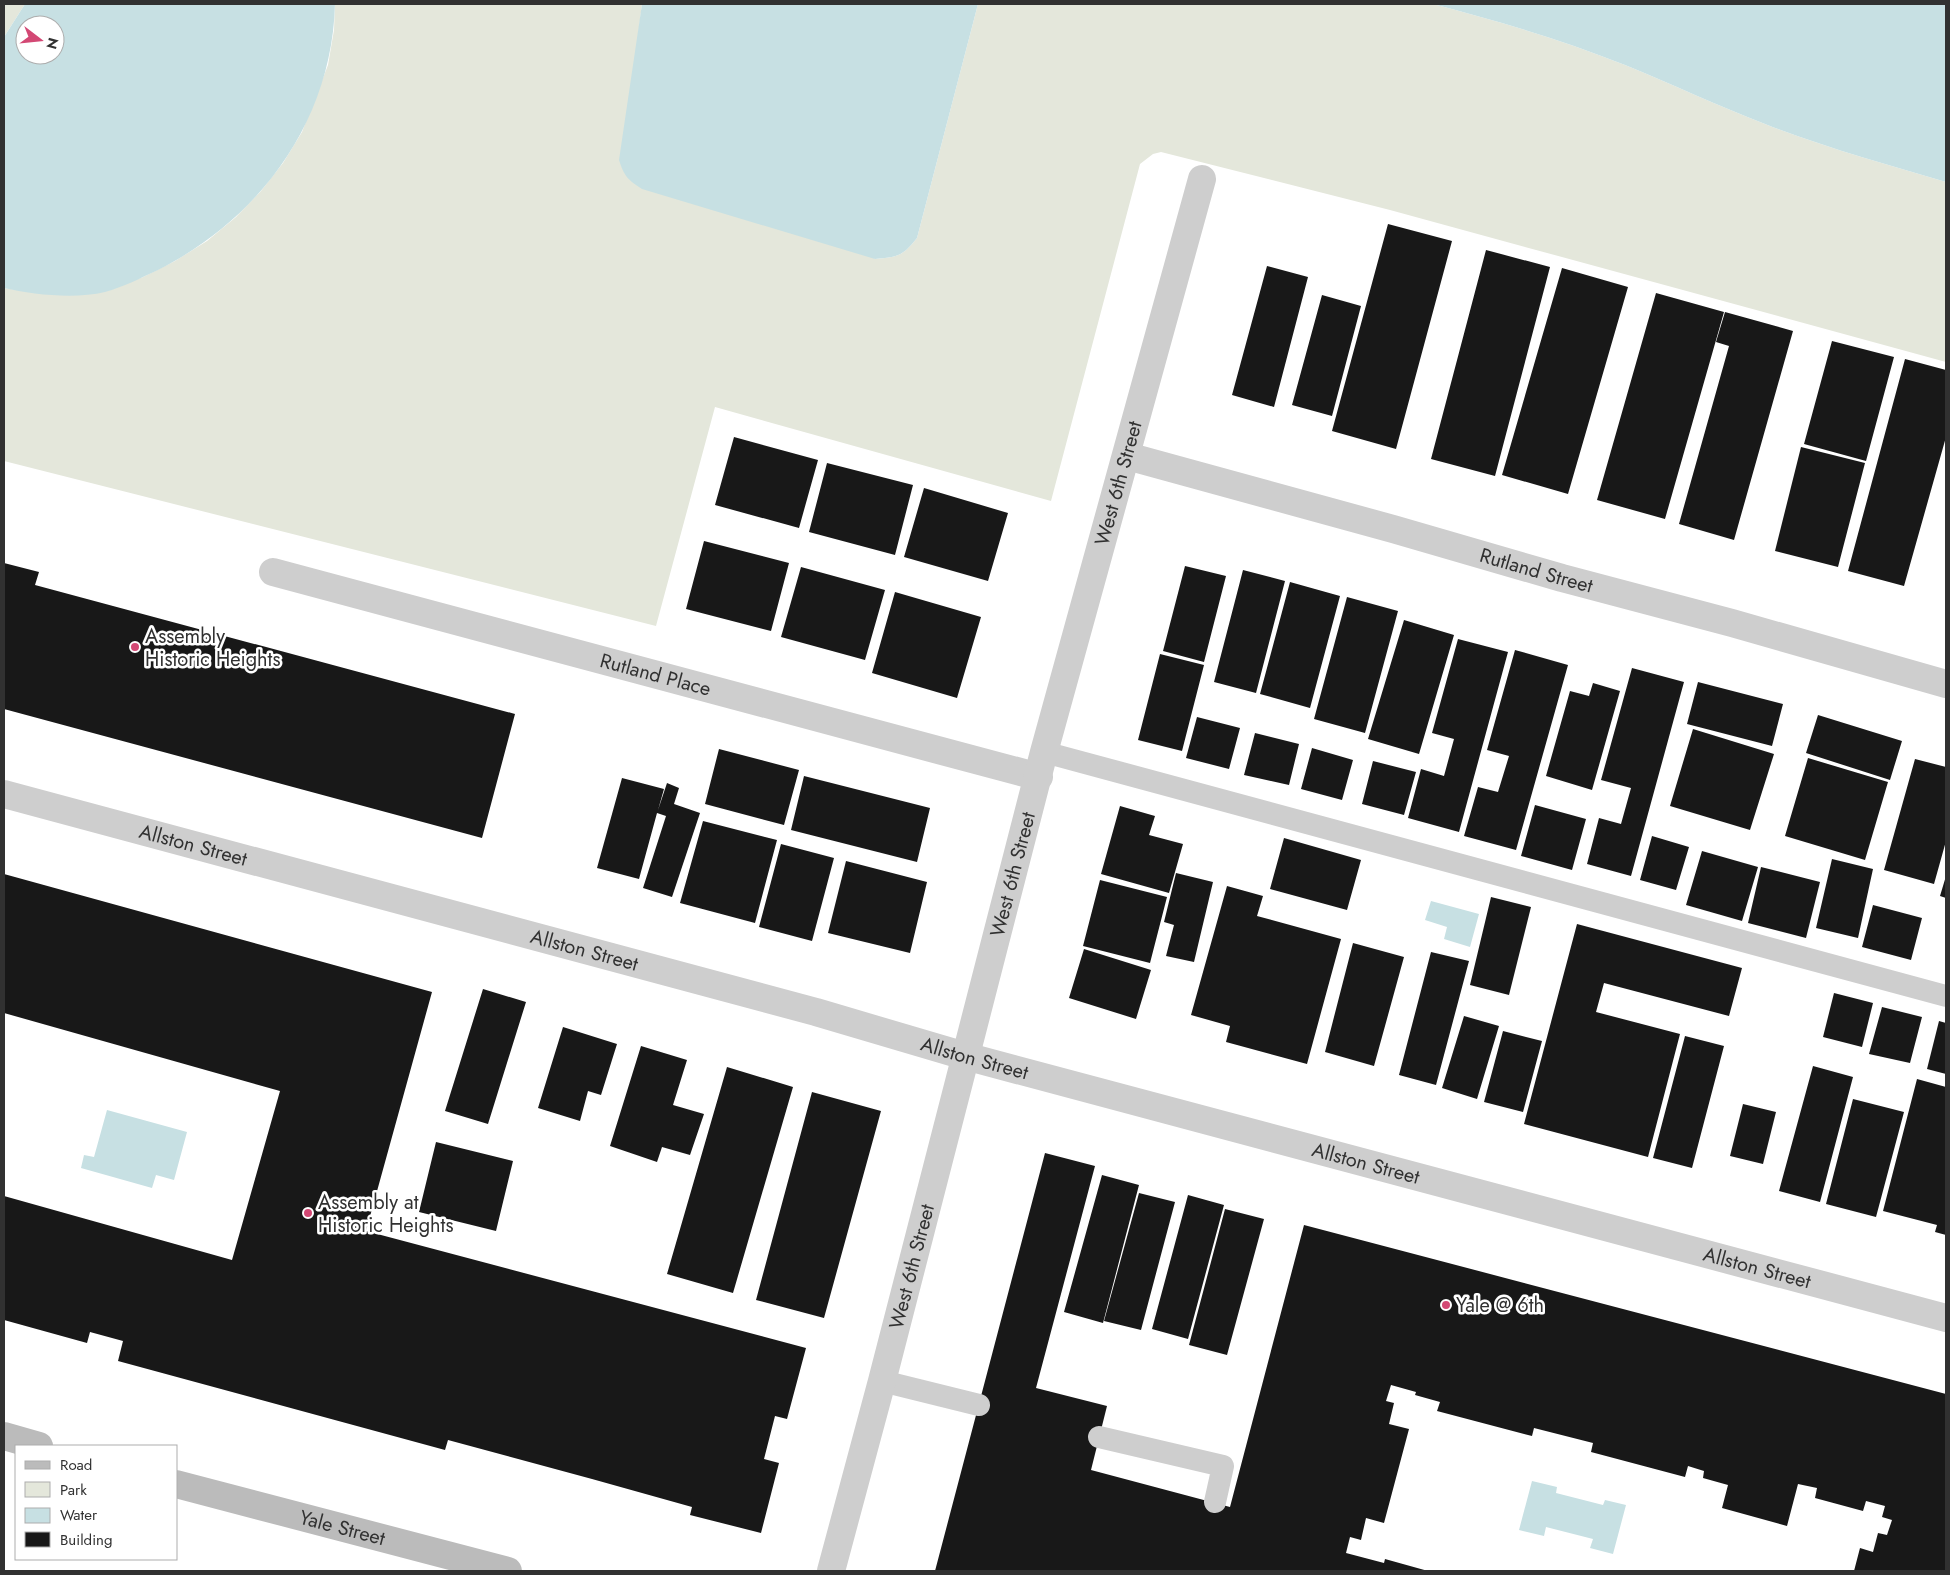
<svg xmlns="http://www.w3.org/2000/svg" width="1950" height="1575" viewBox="0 0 1950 1575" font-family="Jost,sans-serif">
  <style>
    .green { fill: #e4e7db }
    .water { fill: #c7e0e3; fill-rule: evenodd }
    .building { fill: #181818 }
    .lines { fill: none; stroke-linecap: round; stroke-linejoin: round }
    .service { stroke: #cecece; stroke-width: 22 }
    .minor { stroke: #cecece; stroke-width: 28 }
    .secondary { stroke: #bbb; stroke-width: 28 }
    .poi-dot { fill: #d34874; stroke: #fff; stroke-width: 2 }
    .labels { text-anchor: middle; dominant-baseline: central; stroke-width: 5; stroke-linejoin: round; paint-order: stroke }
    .street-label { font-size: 20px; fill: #313131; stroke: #fff }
    .poi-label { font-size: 20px; fill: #313131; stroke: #fff; text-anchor: start }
  </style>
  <rect width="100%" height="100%" fill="#fff"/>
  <path class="green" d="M 4,4 L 25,4 L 4,37 Z
    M 335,4 L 642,4 L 635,61 L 875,259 C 898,257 903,256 917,238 L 978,4 L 1433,4 C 1498,21 1562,40 1625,65 C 1672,84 1718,106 1765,124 C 1824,147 1885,164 1946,182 L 1946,362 L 1390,210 L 1161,152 L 1153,154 L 1140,164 L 1051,501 L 715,407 L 656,626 L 4,461 L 4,288 L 43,294 L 141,278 L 175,261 L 207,241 L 236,217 L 261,191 L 283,163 L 302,132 L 328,65 L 334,30 Z"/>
  <path class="water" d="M 25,4 L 335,4 C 332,120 261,218 158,270 C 141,278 123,287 105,292 C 76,299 33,295 4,288 L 4,37 ZM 25,25 L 55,25 L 55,55 L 25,55 Z
    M 642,4 L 978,4 L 917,238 C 903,256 898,257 875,259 L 642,189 C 628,180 624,176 619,160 Z
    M 1433,4 L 1946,4 L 1946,182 C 1885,164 1824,147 1765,124 C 1718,106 1672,84 1625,65 C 1562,40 1498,21 1433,4 Z
    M 1431,901 L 1479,914 L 1470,947 L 1444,939 L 1447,927 L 1425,920 Z
    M 107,1110 L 187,1132 L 174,1180 L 156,1175 L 152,1188 L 81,1168 L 84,1155 L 94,1157 Z
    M 1532,1481 L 1557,1487 L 1556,1493 L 1603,1505 L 1605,1500 L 1626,1505 L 1613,1554 L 1590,1548 L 1593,1539 L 1546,1527 L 1544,1536 L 1519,1530 Z"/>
  <path class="building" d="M 1388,224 L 1452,241 L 1396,449 L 1332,431 Z
    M 1486,250 L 1550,267 L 1495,476 L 1431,459 Z
    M 1267,266 L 1308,277 L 1274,407 L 1232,395 Z
    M 1562,268 L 1628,287 L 1568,494 L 1502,475 Z
    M 1656,293 L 1724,312 L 1665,519 L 1597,500 Z
    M 1322,295 L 1361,306 L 1332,416 L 1292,405 Z
    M 1725,312 L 1793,331 L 1734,540 L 1679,524 L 1729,346 L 1716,342 Z
    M 1832,341 L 1894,357 L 1866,461 L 1804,444 Z
    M 1905,359 L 1946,370 L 1946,437 L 1904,586 L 1848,571 Z
    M 734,437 L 818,460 L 799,528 L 715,505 Z
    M 1801,447 L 1865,463 L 1838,567 L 1775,551 Z
    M 827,463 L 913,485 L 895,555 L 809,532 Z
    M 924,488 L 1008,513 L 988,581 L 904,557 Z
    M 704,541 L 789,563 L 771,631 L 686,609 Z
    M 4,563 L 39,572 L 35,585 L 515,714 L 482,838 L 4,709 Z
    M 1185,566 L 1226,576 L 1204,662 L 1163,651 Z
    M 801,567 L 885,590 L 865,660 L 781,637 Z
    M 1243,570 L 1285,581 L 1256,693 L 1214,682 Z
    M 1290,582 L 1340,596 L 1310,708 L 1260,694 Z
    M 895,592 L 981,617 L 957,698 L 872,673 Z
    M 1347,597 L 1398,611 L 1365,733 L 1314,719 Z
    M 1404,620 L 1454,635 L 1419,754 L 1368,739 Z
    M 1458,639 L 1508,652 L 1459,832 L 1408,818 L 1421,769 L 1444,776 L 1454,739 L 1432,733 Z
    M 1515,650 L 1568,665 L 1516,850 L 1464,836 L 1478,787 L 1498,792 L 1509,756 L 1487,750 Z
    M 1160,654 L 1204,665 L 1182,751 L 1138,740 Z
    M 1632,668 L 1684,682 L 1631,876 L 1587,864 L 1599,818 L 1621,824 L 1631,788 L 1601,780 Z
    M 1698,682 L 1783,704 L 1772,746 L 1687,724 Z
    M 1593,683 L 1620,691 L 1592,790 L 1546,776 L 1570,691 L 1589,696 Z
    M 1818,715 L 1902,741 L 1890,780 L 1806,753 Z
    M 1197,717 L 1240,728 L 1229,769 L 1186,758 Z
    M 1693,729 L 1774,754 L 1750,830 L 1670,806 Z
    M 1255,733 L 1299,744 L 1289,785 L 1244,775 Z
    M 1312,748 L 1353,760 L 1342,800 L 1301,789 Z
    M 719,749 L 799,770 L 784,825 L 705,804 Z
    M 1808,758 L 1888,782 L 1865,860 L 1785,836 Z
    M 1915,759 L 1946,767 L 1946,841 L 1934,884 L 1884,870 Z
    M 1373,761 L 1416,772 L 1404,815 L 1362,804 Z
    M 804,776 L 930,808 L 917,862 L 791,830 Z
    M 622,778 L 664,789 L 658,810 L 667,783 L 679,788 L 674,804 L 700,813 L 672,897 L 643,888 L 666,816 L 657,813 L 639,879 L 597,868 Z
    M 1535,805 L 1586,819 L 1572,870 L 1521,856 Z
    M 1120,806 L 1155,816 L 1149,835 L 1183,844 L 1169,893 L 1101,874 Z
    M 703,821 L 777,840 L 755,923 L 680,903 Z
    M 1652,836 L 1689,847 L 1676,890 L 1640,880 Z
    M 1284,838 L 1361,860 L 1347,910 L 1270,889 Z
    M 781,844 L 834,858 L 812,941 L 759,927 Z
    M 1702,851 L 1758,867 L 1742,921 L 1686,905 Z
    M 1832,859 L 1873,869 L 1858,938 L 1816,928 Z
    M 846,861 L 927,882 L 910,953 L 828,933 Z
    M 1761,867 L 1820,882 L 1806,938 L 1748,923 Z
    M 1176,873 L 1213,882 L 1194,962 L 1166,956 L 1174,925 L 1164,922 Z
    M 4,874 L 432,992 L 366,1231 L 806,1348 L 787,1419 L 775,1416 L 764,1459 L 779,1463 L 761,1533 L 690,1515 L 692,1507 L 592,1479 L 448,1440 L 445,1450 L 118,1361 L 123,1341 L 90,1332 L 87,1343 L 4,1320 L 4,1196 L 232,1260 L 280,1091 L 4,1013 Z
    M 1946,876 L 1946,898 L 1940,896 Z
    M 1100,880 L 1167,897 L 1150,963 L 1083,946 Z
    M 1227,886 L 1263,896 L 1257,916 L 1341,939 L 1307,1064 L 1226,1042 L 1230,1026 L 1191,1015 Z
    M 1491,897 L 1531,907 L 1509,995 L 1470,985 Z
    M 1873,905 L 1922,918 L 1911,960 L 1862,947 Z
    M 1577,924 L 1742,968 L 1729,1016 L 1604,983 L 1596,1012 L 1680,1034 L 1648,1157 L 1524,1124 Z
    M 1353,943 L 1404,957 L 1374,1066 L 1325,1052 Z
    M 1084,949 L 1151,970 L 1136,1019 L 1069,998 Z
    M 1431,952 L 1469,961 L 1436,1085 L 1399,1075 Z
    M 483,989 L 526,1002 L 488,1124 L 445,1111 Z
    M 1834,993 L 1873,1003 L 1862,1047 L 1823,1037 Z
    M 1882,1007 L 1922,1017 L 1910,1063 L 1869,1054 Z
    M 1464,1016 L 1499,1026 L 1477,1099 L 1442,1088 Z
    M 1939,1021 L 1946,1023 L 1946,1074 L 1927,1069 Z
    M 563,1027 L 617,1044 L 601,1095 L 588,1091 L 580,1121 L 538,1108 Z
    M 1503,1031 L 1542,1041 L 1523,1112 L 1484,1102 Z
    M 1685,1036 L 1724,1046 L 1692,1168 L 1653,1158 Z
    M 641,1046 L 687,1060 L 673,1105 L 704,1114 L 690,1155 L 662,1147 L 657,1162 L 610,1146 Z
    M 1813,1066 L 1853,1077 L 1820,1202 L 1779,1191 Z
    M 727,1067 L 793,1087 L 733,1293 L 667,1274 Z
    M 1917,1079 L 1946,1087 L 1946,1235 L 1935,1232 L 1937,1225 L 1883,1211 Z
    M 812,1092 L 881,1111 L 824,1318 L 756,1300 Z
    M 1853,1099 L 1904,1112 L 1876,1217 L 1826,1204 Z
    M 1743,1104 L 1776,1112 L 1763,1164 L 1730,1156 Z
    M 436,1142 L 513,1161 L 496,1231 L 419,1212 Z
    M 1045,1153 L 1095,1166 L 1036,1388 L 1107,1406 L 1091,1470 L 1230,1507 L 1304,1225 L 1946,1394 L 1946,1571 L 1854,1571 L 1860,1548 L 1873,1552 L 1878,1533 L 1887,1535 L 1892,1520 L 1882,1517 L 1885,1506 L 1866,1501 L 1863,1511 L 1815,1498 L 1817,1488 L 1798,1484 L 1787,1526 L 1722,1508 L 1728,1485 L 1703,1478 L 1704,1471 L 1688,1466 L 1685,1477 L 1591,1452 L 1593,1443 L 1534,1428 L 1532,1436 L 1437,1411 L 1440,1402 L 1415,1395 L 1416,1392 L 1391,1385 L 1386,1401 L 1394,1403 L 1389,1424 L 1409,1429 L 1384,1523 L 1366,1518 L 1361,1540 L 1350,1537 L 1346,1553 L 1384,1563 L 1385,1559 L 1428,1571 L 935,1571 Z
    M 1102,1175 L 1139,1185 L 1103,1323 L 1064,1312 Z
    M 1139,1193 L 1175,1202 L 1141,1330 L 1104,1321 Z
    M 1188,1195 L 1224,1205 L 1188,1339 L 1152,1329 Z
    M 1225,1209 L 1264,1219 L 1227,1355 L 1189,1345 Z"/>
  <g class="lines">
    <path class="service" d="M 1044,752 L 1946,996
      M 882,1381 L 979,1405
      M 1099,1437 L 1223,1466 L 1215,1502"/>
    <g class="minor">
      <path id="s1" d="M 1127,456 L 1393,529 L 1562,578 L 1732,623 L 1946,684"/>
      <path id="s2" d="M 273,572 L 1039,777"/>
      <path id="s3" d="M 4,794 L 816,1012 L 965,1056 L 1946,1318"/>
      <path id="s4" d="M 831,1571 L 882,1381 L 1044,752 L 1202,179"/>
    </g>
    <g class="secondary">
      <path d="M 4,1436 L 39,1446"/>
      <path id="s5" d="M 176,1484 L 508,1571"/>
    </g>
  </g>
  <g class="poi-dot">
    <circle cx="135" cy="647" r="5"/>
    <circle cx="308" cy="1213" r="5"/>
    <circle cx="1446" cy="1305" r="5"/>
  </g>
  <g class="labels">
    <g class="street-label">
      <text stroke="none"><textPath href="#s4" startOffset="1125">West 6th Street</textPath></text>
      <text stroke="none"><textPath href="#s1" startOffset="425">Rutland Street</textPath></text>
      <text stroke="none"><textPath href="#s2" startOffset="396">Rutland Place</textPath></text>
      <text stroke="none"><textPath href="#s3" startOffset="196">Allston Street</textPath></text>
      <text stroke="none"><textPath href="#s4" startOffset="720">West 6th Street</textPath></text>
      <text stroke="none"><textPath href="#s3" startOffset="601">Allston Street</textPath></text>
      <text stroke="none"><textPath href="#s3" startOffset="1006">Allston Street</textPath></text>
      <text stroke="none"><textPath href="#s3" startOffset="1411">Allston Street</textPath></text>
      <text stroke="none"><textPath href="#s4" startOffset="315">West 6th Street</textPath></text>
      <text stroke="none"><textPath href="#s3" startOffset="1816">Allston Street</textPath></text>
      <text stroke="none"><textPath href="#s5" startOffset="172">Yale Street</textPath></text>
    </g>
    <g class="poi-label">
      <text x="145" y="636">Assembly<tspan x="145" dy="23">Historic Heights</tspan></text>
      <text x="318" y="1202">Assembly at<tspan x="318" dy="23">Historic Heights</tspan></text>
      <text x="1456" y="1305">Yale @ 6th</text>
    </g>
  </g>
  <rect width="1950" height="1575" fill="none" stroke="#313131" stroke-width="10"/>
  <rect x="15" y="1445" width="162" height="115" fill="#ffffff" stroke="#adadad"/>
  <rect x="25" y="1461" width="25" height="8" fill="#bbbbbb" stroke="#adadad"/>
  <text x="60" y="1470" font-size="15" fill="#313131">Road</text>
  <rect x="25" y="1482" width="25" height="15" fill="#e4e7db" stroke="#adadad"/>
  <text x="60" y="1495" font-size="15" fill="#313131">Park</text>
  <rect x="25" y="1508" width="25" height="15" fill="#c7e0e3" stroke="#adadad"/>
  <text x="60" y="1520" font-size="15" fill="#313131">Water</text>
  <rect x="25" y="1532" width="25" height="15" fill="#181818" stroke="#adadad"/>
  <text x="60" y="1545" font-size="15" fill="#313131">Building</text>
  <g transform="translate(40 40) rotate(106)"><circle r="24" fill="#ffffff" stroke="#adadad"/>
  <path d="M0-4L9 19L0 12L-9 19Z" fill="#d34874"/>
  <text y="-8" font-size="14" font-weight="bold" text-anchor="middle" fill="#313131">N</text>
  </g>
</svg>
